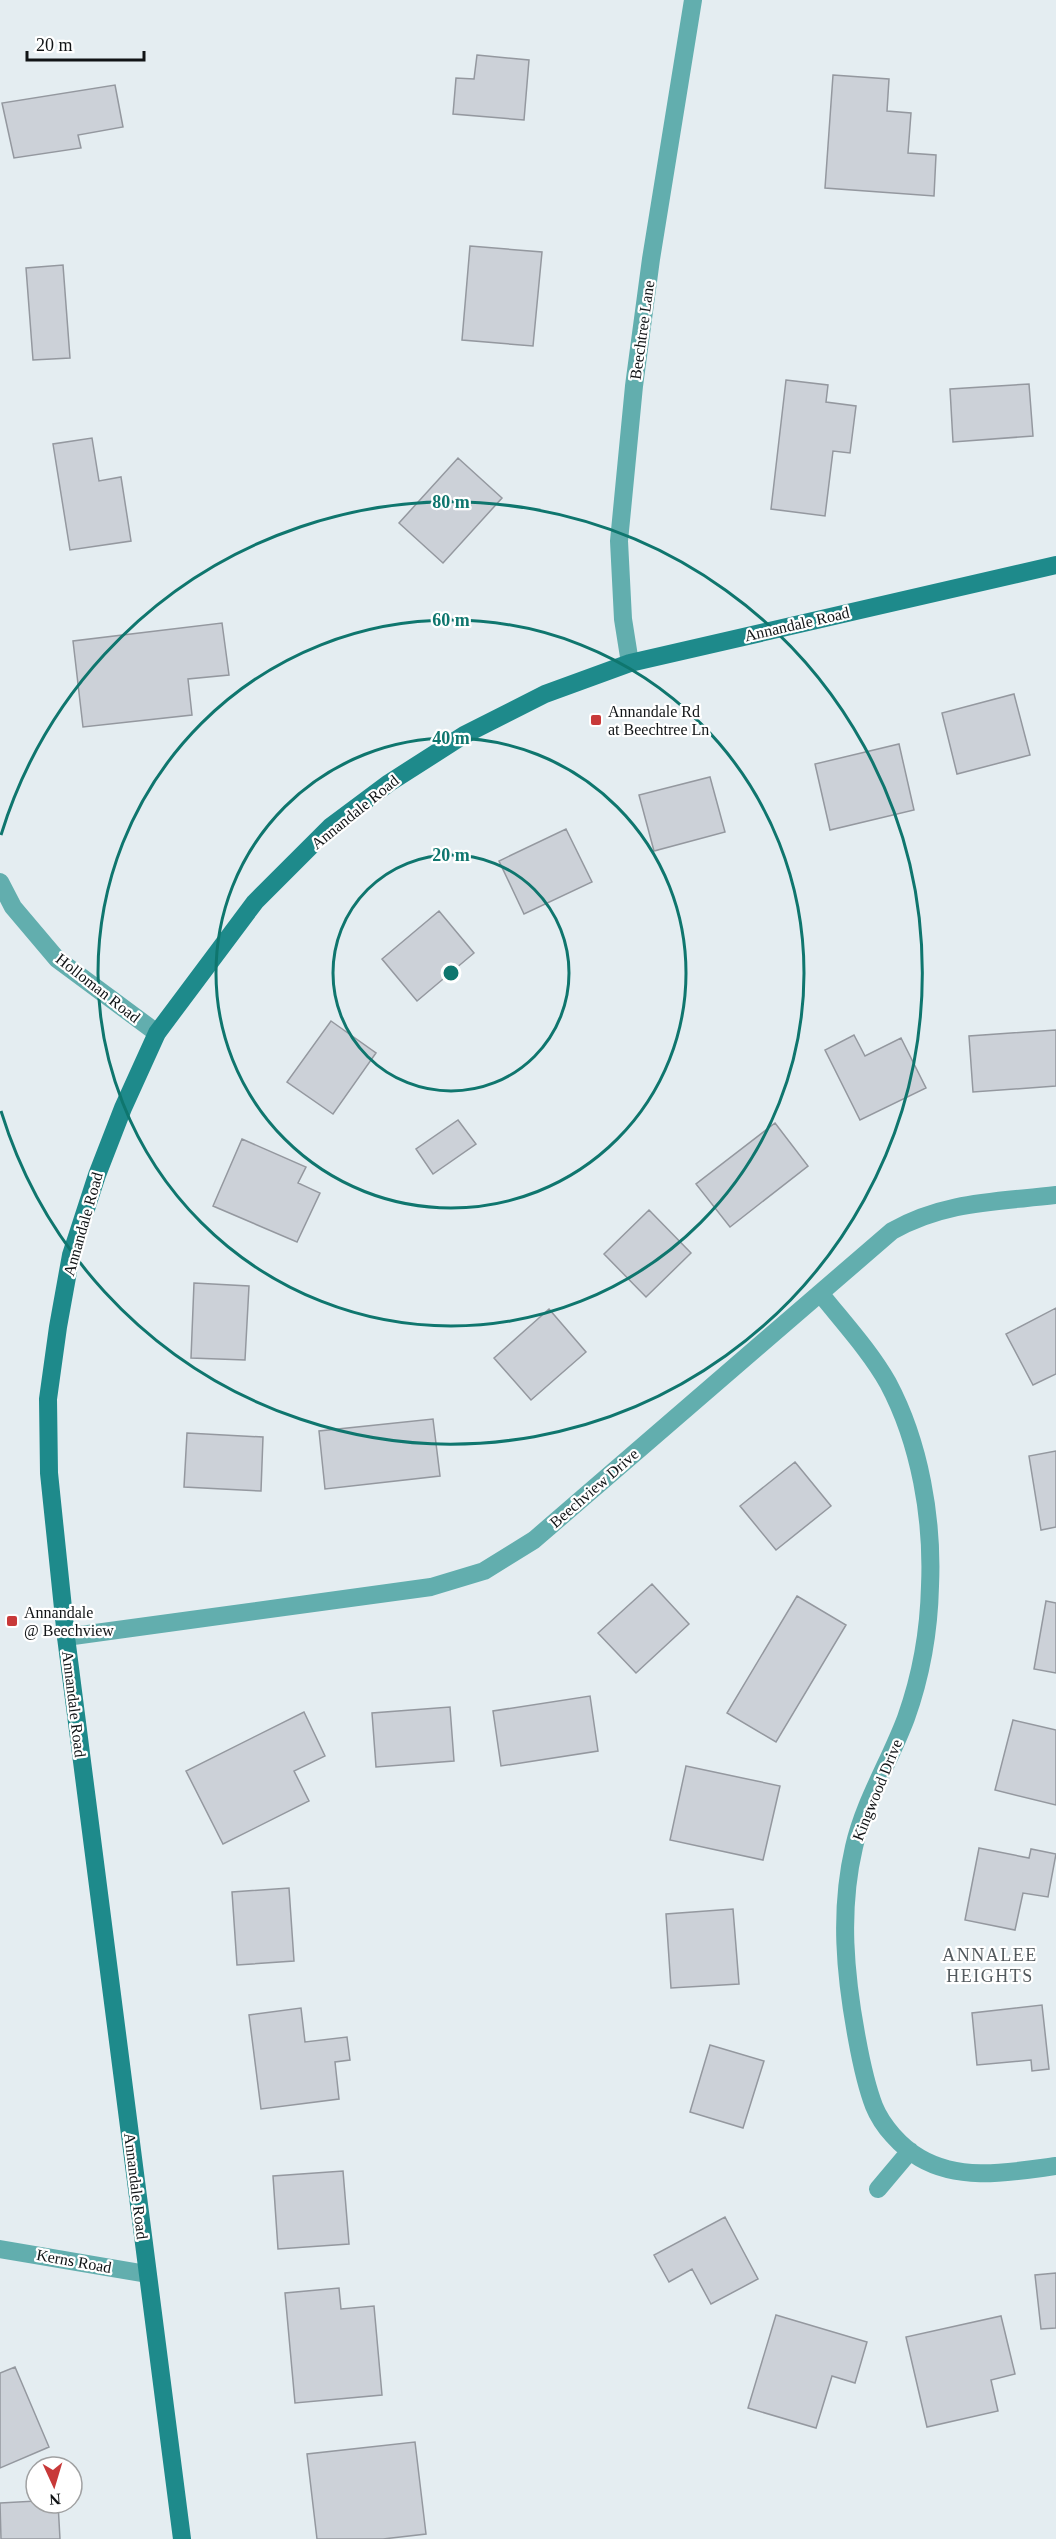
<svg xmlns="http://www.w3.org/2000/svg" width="1056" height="2539" viewBox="0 0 1056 2539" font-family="Georgia,serif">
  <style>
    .building { fill: #ccd1d8; stroke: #94989f; stroke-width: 1.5 }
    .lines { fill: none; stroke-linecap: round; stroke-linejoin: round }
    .minor { stroke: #62aeae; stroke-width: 18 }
    .tertiary { stroke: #62aeae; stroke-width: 18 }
    .secondary { stroke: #1e8a8b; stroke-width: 18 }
    .ring { fill: none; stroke: #0f766e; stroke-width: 3 }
    .poi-dot { fill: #c83939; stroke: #fff; stroke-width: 2 }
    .labels { text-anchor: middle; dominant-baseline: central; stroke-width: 4.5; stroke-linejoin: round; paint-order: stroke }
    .street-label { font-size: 16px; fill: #111416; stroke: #fff }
    .poi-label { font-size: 16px; fill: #111416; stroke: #fff; text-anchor: start }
    .neighbourhood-label { font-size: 18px; letter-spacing: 1.5px; fill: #52595d; stroke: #fff }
    .centre { fill: #0f766e; stroke: #fff; stroke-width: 3 }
    .ring-label { font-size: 18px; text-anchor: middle; font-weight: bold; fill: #0f766e; stroke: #fff; stroke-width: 4.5; stroke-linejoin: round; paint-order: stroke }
  </style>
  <rect width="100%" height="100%" fill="#e4edf1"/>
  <path class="building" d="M 477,55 L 529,60 L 524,120 L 453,114 L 456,78 L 474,79 Z
    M 833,75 L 889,79 L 887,111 L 911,113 L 908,153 L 936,155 L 934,196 L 825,188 Z
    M 115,85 L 123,127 L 78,135 L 81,148 L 14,158 L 2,103 Z
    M 470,246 L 542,252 L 533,346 L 462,340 Z
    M 63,265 L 70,358 L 33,360 L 26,268 Z
    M 786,380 L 828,385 L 826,402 L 856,406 L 850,453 L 833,451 L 825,516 L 771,509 Z
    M 1029,384 L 1033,436 L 953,442 L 950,389 Z
    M 92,438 L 99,481 L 121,477 L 131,541 L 70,550 L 53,444 Z
    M 458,458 L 502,498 L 443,563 L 399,523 Z
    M 222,623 L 229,675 L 188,679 L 192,715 L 83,727 L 73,641 Z
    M 1014,694 L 1030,755 L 957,774 L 942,713 Z
    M 899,744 L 914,810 L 830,830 L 815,764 Z
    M 710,777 L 725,832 L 654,851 L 639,795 Z
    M 566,829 L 592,882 L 524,914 L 499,861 Z
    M 439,911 L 474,953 L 417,1001 L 382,959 Z
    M 331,1021 L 376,1053 L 333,1114 L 287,1082 Z
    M 1056,1030 L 1056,1086 L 973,1092 L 969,1036 Z
    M 854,1035 L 865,1056 L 901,1038 L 926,1088 L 860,1120 L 825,1050 Z
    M 458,1120 L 476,1144 L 433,1174 L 416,1149 Z
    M 775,1123 L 808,1166 L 730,1227 L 696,1184 Z
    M 242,1139 L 306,1167 L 298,1183 L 320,1193 L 297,1242 L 213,1206 Z
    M 649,1210 L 691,1253 L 646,1297 L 604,1254 Z
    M 194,1283 L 249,1286 L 245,1360 L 191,1358 Z
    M 1056,1308 L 1056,1374 L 1033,1385 L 1006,1334 Z
    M 549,1309 L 586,1352 L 531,1400 L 494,1358 Z
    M 433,1419 L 440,1476 L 325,1489 L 319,1431 Z
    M 187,1433 L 263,1437 L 261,1491 L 184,1487 Z
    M 1056,1451 L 1056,1527 L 1041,1530 L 1029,1456 Z
    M 795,1462 L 831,1506 L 776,1550 L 740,1506 Z
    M 652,1584 L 689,1624 L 636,1673 L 598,1633 Z
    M 797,1596 L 846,1625 L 776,1742 L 727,1713 Z
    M 1046,1601 L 1056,1603 L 1056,1673 L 1034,1669 Z
    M 590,1696 L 598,1751 L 501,1766 L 493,1711 Z
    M 450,1707 L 454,1761 L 376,1767 L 372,1713 Z
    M 304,1712 L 325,1756 L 294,1771 L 309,1801 L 223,1844 L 186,1771 Z
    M 1013,1720 L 1056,1730 L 1056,1805 L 995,1790 Z
    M 686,1766 L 780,1786 L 763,1860 L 670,1840 Z
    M 979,1848 L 1029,1858 L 1031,1849 L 1056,1854 L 1048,1897 L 1023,1893 L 1015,1930 L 965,1920 Z
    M 289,1888 L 294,1961 L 237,1965 L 232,1892 Z
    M 733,1909 L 739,1984 L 671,1988 L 666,1914 Z
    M 1042,2005 L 1049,2069 L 1032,2071 L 1031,2060 L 977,2065 L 972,2013 Z
    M 301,2008 L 305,2042 L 347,2037 L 350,2060 L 335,2062 L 339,2099 L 261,2109 L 249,2015 Z
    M 710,2045 L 764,2061 L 743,2128 L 690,2112 Z
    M 343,2171 L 349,2244 L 278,2249 L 273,2176 Z
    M 725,2217 L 758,2279 L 711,2304 L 692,2269 L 669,2282 L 654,2255 Z
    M 1056,2273 L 1056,2328 L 1041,2329 L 1035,2275 Z
    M 339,2288 L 341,2309 L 374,2306 L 382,2395 L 295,2403 L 285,2293 Z
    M 776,2315 L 867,2342 L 855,2383 L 832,2376 L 816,2428 L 748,2408 Z
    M 1001,2316 L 1015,2374 L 991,2380 L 998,2411 L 927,2427 L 906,2337 Z
    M 15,2367 L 49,2447 L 0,2468 L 0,2373 Z
    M 415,2442 L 426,2534 L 383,2539 L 317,2539 L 307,2454 Z
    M 36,2501 L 36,2503 L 58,2503 L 60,2539 L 1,2539 L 0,2503 Z"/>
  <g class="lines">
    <path class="minor" d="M 630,663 L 623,619 L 619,541 L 634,386 L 651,259 L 693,0
      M 0,882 L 13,907 L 57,959 L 157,1033
      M 820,1293 C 843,1322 870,1351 888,1383 C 920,1443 933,1519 930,1586 C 929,1630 921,1676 906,1718 C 890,1761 864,1802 854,1847 C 839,1911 845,1975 857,2039 C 861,2061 866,2085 874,2106 C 882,2126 901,2147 920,2158 C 961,2182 1011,2172 1056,2166
      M 66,1637 L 431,1587 L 484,1571 L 534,1540 L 892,1231 C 945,1201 997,1202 1056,1195
      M 878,2189 L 910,2151"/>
    <path class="tertiary" d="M 0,2249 L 147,2274"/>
    <path class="secondary" d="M 182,2539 L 66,1637 L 49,1473 L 48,1399 L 58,1327 L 71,1255 L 97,1175 L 123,1108 L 157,1033 L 255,902 L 330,827 L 389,783 L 464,735 L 545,694 L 630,663 L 1056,565"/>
  </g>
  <g class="ring">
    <circle cx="451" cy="973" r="118"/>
    <circle cx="451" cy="973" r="235"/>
    <circle cx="451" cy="973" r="353"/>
    <path d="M1 835A471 471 0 1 1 1 1111"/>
  </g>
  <g class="poi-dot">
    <rect x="590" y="714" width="12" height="12" rx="3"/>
    <rect x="6" y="1615" width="12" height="12" rx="3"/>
  </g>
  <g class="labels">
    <g class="street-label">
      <text transform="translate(642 330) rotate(-82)">Beechtree Lane</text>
      <text transform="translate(797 624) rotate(-13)">Annandale Road</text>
      <text transform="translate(355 812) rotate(-39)">Annandale Road</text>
      <text transform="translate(98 988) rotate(38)">Holloman Road</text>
      <text transform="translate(83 1224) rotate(-74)">Annandale Road</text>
      <text transform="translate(594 1488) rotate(-41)">Beechview Drive</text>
      <text transform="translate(74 1704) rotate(83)">Annandale Road</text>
      <text transform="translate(877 1790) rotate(-68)">Kingwood Drive</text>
      <text transform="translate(136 2186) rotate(83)">Annandale Road</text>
      <text transform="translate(74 2261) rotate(10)">Kerns Road</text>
    </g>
    <g class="poi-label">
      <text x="608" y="711">Annandale Rd<tspan x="608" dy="18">at Beechtree Ln</tspan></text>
      <text x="24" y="1612">Annandale<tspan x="24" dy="18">@ Beechview</tspan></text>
    </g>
    <g class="neighbourhood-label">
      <text x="990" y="1955">ANNALEE<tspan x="990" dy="21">HEIGHTS</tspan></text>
    </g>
  </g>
  <circle cx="451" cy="973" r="9" class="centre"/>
  <g class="ring-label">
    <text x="451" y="508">80 m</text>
    <text x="451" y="626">60 m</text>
    <text x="451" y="744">40 m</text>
    <text x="451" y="861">20 m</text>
  </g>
  <g transform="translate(54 2485) rotate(176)"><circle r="28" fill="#ffffff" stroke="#a0a1a2" stroke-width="1.5"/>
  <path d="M0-4.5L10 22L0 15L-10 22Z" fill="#c83939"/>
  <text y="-9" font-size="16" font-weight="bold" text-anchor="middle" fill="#111416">N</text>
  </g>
  <path d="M27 51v9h117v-9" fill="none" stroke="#111416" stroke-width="3"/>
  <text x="36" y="51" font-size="18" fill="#111416" stroke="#ffffff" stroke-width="4.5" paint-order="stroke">20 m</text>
</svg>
